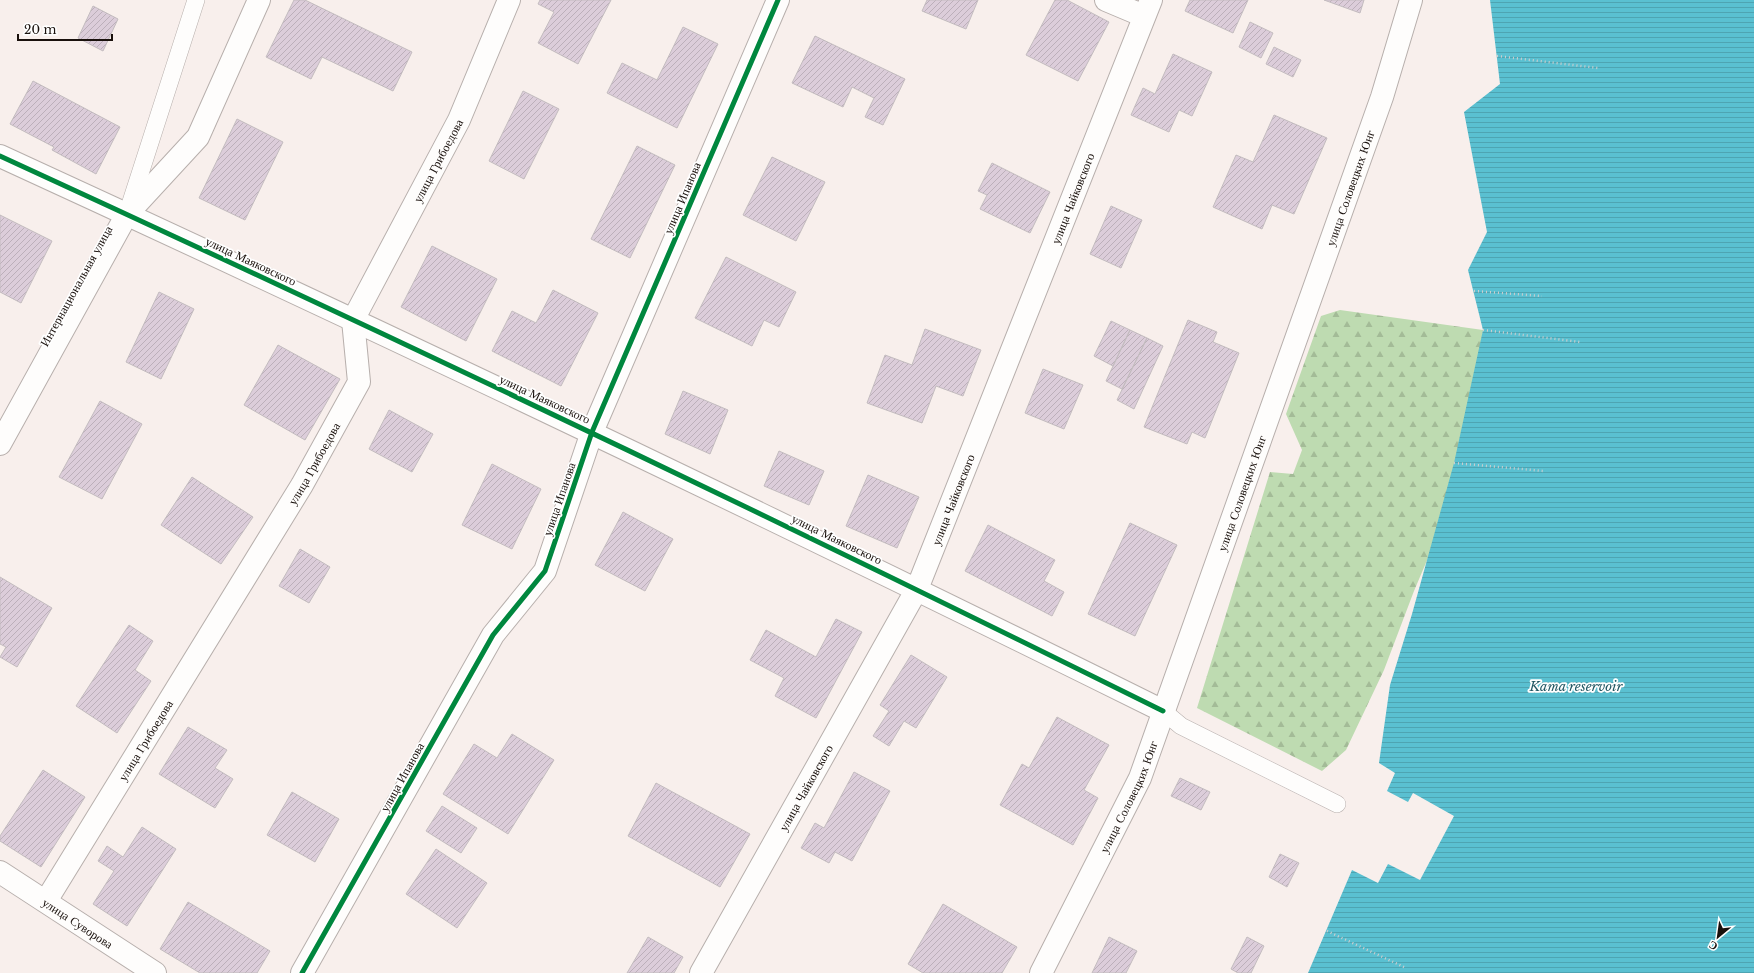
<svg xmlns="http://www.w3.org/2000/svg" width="1754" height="973" viewBox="0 0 1754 973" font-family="'Libre Baskerville',serif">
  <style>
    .forest { fill: url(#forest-firs) }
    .water { fill: url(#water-rules) }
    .building { fill: url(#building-hatch); stroke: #c3bcbf }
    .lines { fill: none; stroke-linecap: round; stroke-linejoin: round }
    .lane-casing { stroke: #b7afac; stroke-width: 18 }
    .street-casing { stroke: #b7afac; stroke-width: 24 }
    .path { stroke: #d1cece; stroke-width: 2.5; stroke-dasharray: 1 3; stroke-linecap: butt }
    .lane { stroke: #fefdfc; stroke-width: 17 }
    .street { stroke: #fefdfc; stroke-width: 22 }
    .cycleway-casing { stroke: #fff; stroke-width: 8 }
    .cycleway { stroke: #00873e; stroke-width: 5 }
    .labels { text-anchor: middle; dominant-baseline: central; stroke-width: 3.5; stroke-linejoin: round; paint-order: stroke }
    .street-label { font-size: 12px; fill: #19100c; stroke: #fff }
    .water-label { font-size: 13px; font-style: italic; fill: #225763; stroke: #fff }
  </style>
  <defs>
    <pattern id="forest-firs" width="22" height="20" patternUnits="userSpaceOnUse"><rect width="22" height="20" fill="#bedbb1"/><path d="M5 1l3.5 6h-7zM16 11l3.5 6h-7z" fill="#a3bb97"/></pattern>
    <pattern id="water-rules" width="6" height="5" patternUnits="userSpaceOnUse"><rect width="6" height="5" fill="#5ac0d1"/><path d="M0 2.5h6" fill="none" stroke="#4ea4b2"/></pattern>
    <pattern id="building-hatch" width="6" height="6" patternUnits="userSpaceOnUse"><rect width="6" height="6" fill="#dccdda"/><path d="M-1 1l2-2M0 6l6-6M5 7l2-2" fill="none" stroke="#bcafba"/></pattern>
  </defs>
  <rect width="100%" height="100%" fill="#f8efec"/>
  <path class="forest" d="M 1340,310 L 1483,330 L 1470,459 L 1414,591 L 1384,670 L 1346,750 L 1322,771 L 1197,708 L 1270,472 L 1293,474 L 1302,450 L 1286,414 L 1321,316 Z"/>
  <path class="water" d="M 1490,0 L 1754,0 L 1754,973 L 1308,973 L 1352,870 L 1378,883 L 1388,864 L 1420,880 L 1454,816 L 1413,793 L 1408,802 L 1387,791 L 1395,773 L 1379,763 L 1390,685 L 1412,614 L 1454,463 L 1483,330 L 1468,270 L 1487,232 L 1464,112 L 1500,84 Z"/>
  <path class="building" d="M 294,0 L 305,0 L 412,52 L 393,91 L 322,57 L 311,79 L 266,57 Z
    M 540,0 L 611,0 L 578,64 L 538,43 L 554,12 L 538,4 Z
    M 927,0 L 978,0 L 966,29 L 922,11 Z
    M 1055,0 L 1067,0 L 1109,22 L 1078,81 L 1026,55 Z
    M 1190,0 L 1248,0 L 1233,33 L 1185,11 Z
    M 1324,0 L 1364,0 L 1360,13 Z
    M 93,6 L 118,19 L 103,51 L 78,38 Z
    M 1250,22 L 1273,33 L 1261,58 L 1239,47 Z
    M 683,27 L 718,44 L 677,128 L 607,93 L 622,63 L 657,80 Z
    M 815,36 L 905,79 L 883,125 L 865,117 L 874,98 L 852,87 L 843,107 L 792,83 Z
    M 1274,47 L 1301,60 L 1293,77 L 1266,64 Z
    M 1173,54 L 1212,72 L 1192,116 L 1179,110 L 1169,132 L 1131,115 L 1143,88 L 1155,94 Z
    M 33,81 L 120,127 L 96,174 L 52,150 L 54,147 L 10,124 Z
    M 523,91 L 559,109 L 524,179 L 489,161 Z
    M 1274,115 L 1327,138 L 1294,214 L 1272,205 L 1262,229 L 1213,207 L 1236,155 L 1253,162 Z
    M 237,119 L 283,142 L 245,220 L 199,198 Z
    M 637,146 L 675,165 L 630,258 L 591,239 Z
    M 772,157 L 825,182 L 796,241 L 743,215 Z
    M 992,163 L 1050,192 L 1030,233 L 980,209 L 987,195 L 978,191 Z
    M 1111,206 L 1142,220 L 1121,268 L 1090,254 Z
    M 0,215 L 52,241 L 21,303 L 0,292 Z
    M 432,246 L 497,279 L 466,341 L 401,307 Z
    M 726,257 L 796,292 L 779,327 L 764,320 L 752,346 L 695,318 Z
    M 553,290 L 598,313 L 561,386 L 492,351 L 512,311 L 536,323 Z
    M 159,292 L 194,309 L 161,379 L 126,362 Z
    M 1188,320 L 1217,332 L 1213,342 L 1239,353 L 1205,438 L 1192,432 L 1187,444 L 1144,427 Z
    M 1111,321 L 1130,330 L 1113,366 L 1094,356 Z
    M 925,329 L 981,350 L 963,396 L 936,386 L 922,423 L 867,403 L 885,355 L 912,365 Z
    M 1130,330 L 1147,338 L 1122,389 L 1106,381 Z
    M 1147,338 L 1163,346 L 1134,409 L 1117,400 Z
    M 278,345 L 340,379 L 305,440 L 244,405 Z
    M 1043,369 L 1083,385 L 1064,429 L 1025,413 Z
    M 683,391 L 728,410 L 710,454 L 665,434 Z
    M 100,401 L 142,424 L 102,499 L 59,477 Z
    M 389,410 L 433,434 L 412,472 L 369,449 Z
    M 779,451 L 824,471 L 809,505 L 764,486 Z
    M 492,464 L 541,489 L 512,549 L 462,525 Z
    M 868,475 L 919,497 L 897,548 L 846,526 Z
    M 192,477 L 253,517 L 221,564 L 161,525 Z
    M 623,512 L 673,539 L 645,591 L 595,565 Z
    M 1130,523 L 1177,545 L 1135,636 L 1088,614 Z
    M 988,525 L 1055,560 L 1044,581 L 1064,592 L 1052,616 L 965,571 Z
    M 300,549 L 330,567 L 309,603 L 279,586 Z
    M 0,577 L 52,608 L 17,667 L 0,657 L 6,647 L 0,644 Z
    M 836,619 L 862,632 L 816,718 L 775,696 L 784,678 L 750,660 L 766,630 L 816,657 Z
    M 129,625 L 153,641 L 135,670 L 151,681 L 117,733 L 76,706 Z
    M 911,655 L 947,677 L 916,728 L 904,721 L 889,746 L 873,736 L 889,711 L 880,705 Z
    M 1057,717 L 1109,745 L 1084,790 L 1098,798 L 1073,845 L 1000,805 L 1022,764 L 1029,768 Z
    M 188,727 L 227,750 L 215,768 L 233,779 L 215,808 L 159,774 Z
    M 512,734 L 554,760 L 508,834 L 443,794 L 474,744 L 497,758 Z
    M 43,770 L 85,797 L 41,867 L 0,841 L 0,836 Z
    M 854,772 L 890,791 L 852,861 L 835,852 L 829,863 L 801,848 L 815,823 L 824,828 Z
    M 1180,778 L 1210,792 L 1201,810 L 1171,796 Z
    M 656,783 L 750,834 L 720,887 L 628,836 Z
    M 292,792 L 339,819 L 315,862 L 267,835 Z
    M 442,806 L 477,828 L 461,853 L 426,831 Z
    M 142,827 L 176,849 L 127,926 L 93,904 L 114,871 L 98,861 L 107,846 L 123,857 Z
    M 436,849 L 487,883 L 457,928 L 406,894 Z
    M 1280,854 L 1299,863 L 1287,887 L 1269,877 Z
    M 188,902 L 270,951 L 257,973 L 200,973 L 160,949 Z
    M 943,904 L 1017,947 L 1002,973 L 923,973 L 908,964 Z
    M 648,937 L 683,957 L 674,973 L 627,973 Z
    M 1109,937 L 1137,951 L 1126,973 L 1092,973 Z
    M 1247,937 L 1264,946 L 1251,973 L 1238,973 L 1231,969 Z"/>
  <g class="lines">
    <g class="lane-casing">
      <path id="lane" d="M 128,211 L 196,0
        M 1163,711 L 1181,726 L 1337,804"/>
    </g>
    <g class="street-casing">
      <g id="street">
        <path d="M 1106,0 L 1144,16"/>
        <path d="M 0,156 C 390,335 778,520 1163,711"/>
        <path d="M 0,444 L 127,214 L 198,137 L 259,0"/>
        <path id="s1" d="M 0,872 L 155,973"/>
        <path id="s2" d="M 46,901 L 302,485 L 359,382 L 353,320 L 459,120 L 509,0"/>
        <path d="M 302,973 L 493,635 L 545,571 L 592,432 L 778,0"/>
        <path id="s3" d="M 701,973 L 917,589 L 1151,0"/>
        <path id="s4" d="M 1041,973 L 1140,778 L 1382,97 L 1411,0"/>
      </g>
    </g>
    <path class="path" d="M 1497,56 L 1598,68
      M 1474,291 L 1542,296
      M 1483,330 L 1580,342
      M 1454,463 L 1544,471
      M 1327,931 L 1406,968"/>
    <use href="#lane" class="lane"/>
    <use href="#street" class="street"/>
    <g class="cycleway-casing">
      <path id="cycleway" d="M 0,156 C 390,335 778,520 1163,711
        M 302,973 L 493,635 L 545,571 L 592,432 L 778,0"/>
    </g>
    <use href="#cycleway" class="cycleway"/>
  </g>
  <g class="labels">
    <g class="street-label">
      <text stroke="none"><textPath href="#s2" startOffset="849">улица Грибоедова</textPath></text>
      <text stroke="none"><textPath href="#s4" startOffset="845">улица Соловецких Юнг</textPath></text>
      <text transform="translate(682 198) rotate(-67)">улица Ипанова</text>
      <text stroke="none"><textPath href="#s3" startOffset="861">улица Чайковского</textPath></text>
      <text transform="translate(251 261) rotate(25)">улица Маяковского</text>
      <text transform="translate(76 286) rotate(-61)">Интернациональная улица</text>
      <text transform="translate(545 399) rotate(25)">улица Маяковского</text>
      <text stroke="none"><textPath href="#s2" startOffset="513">улица Грибоедова</textPath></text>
      <text stroke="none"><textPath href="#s4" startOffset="521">улица Соловецких Юнг</textPath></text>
      <text transform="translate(559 499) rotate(-71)">улица Ипанова</text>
      <text stroke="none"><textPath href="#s3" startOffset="537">улица Чайковского</textPath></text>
      <text transform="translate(837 539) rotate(26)">улица Маяковского</text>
      <text stroke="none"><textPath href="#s2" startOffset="189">улица Грибоедова</textPath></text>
      <text transform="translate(402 777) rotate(-61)">улица Ипанова</text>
      <text stroke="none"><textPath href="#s3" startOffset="213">улица Чайковского</textPath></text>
      <text stroke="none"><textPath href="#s4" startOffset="197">улица Соловецких Юнг</textPath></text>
      <text stroke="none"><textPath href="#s1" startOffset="93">улица Суворова</textPath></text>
    </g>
    <g class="water-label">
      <text x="1576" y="686">Kama reservoir</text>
    </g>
  </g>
  <g transform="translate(1718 937) rotate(209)" stroke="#ffffff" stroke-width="3" paint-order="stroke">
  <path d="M0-3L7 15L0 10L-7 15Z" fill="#19100c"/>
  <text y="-6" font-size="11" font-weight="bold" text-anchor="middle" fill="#19100c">С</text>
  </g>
  <path d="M18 34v6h94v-6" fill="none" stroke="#19100c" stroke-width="2"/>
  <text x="24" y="34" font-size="12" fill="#19100c" stroke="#ffffff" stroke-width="3" paint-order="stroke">20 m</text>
</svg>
